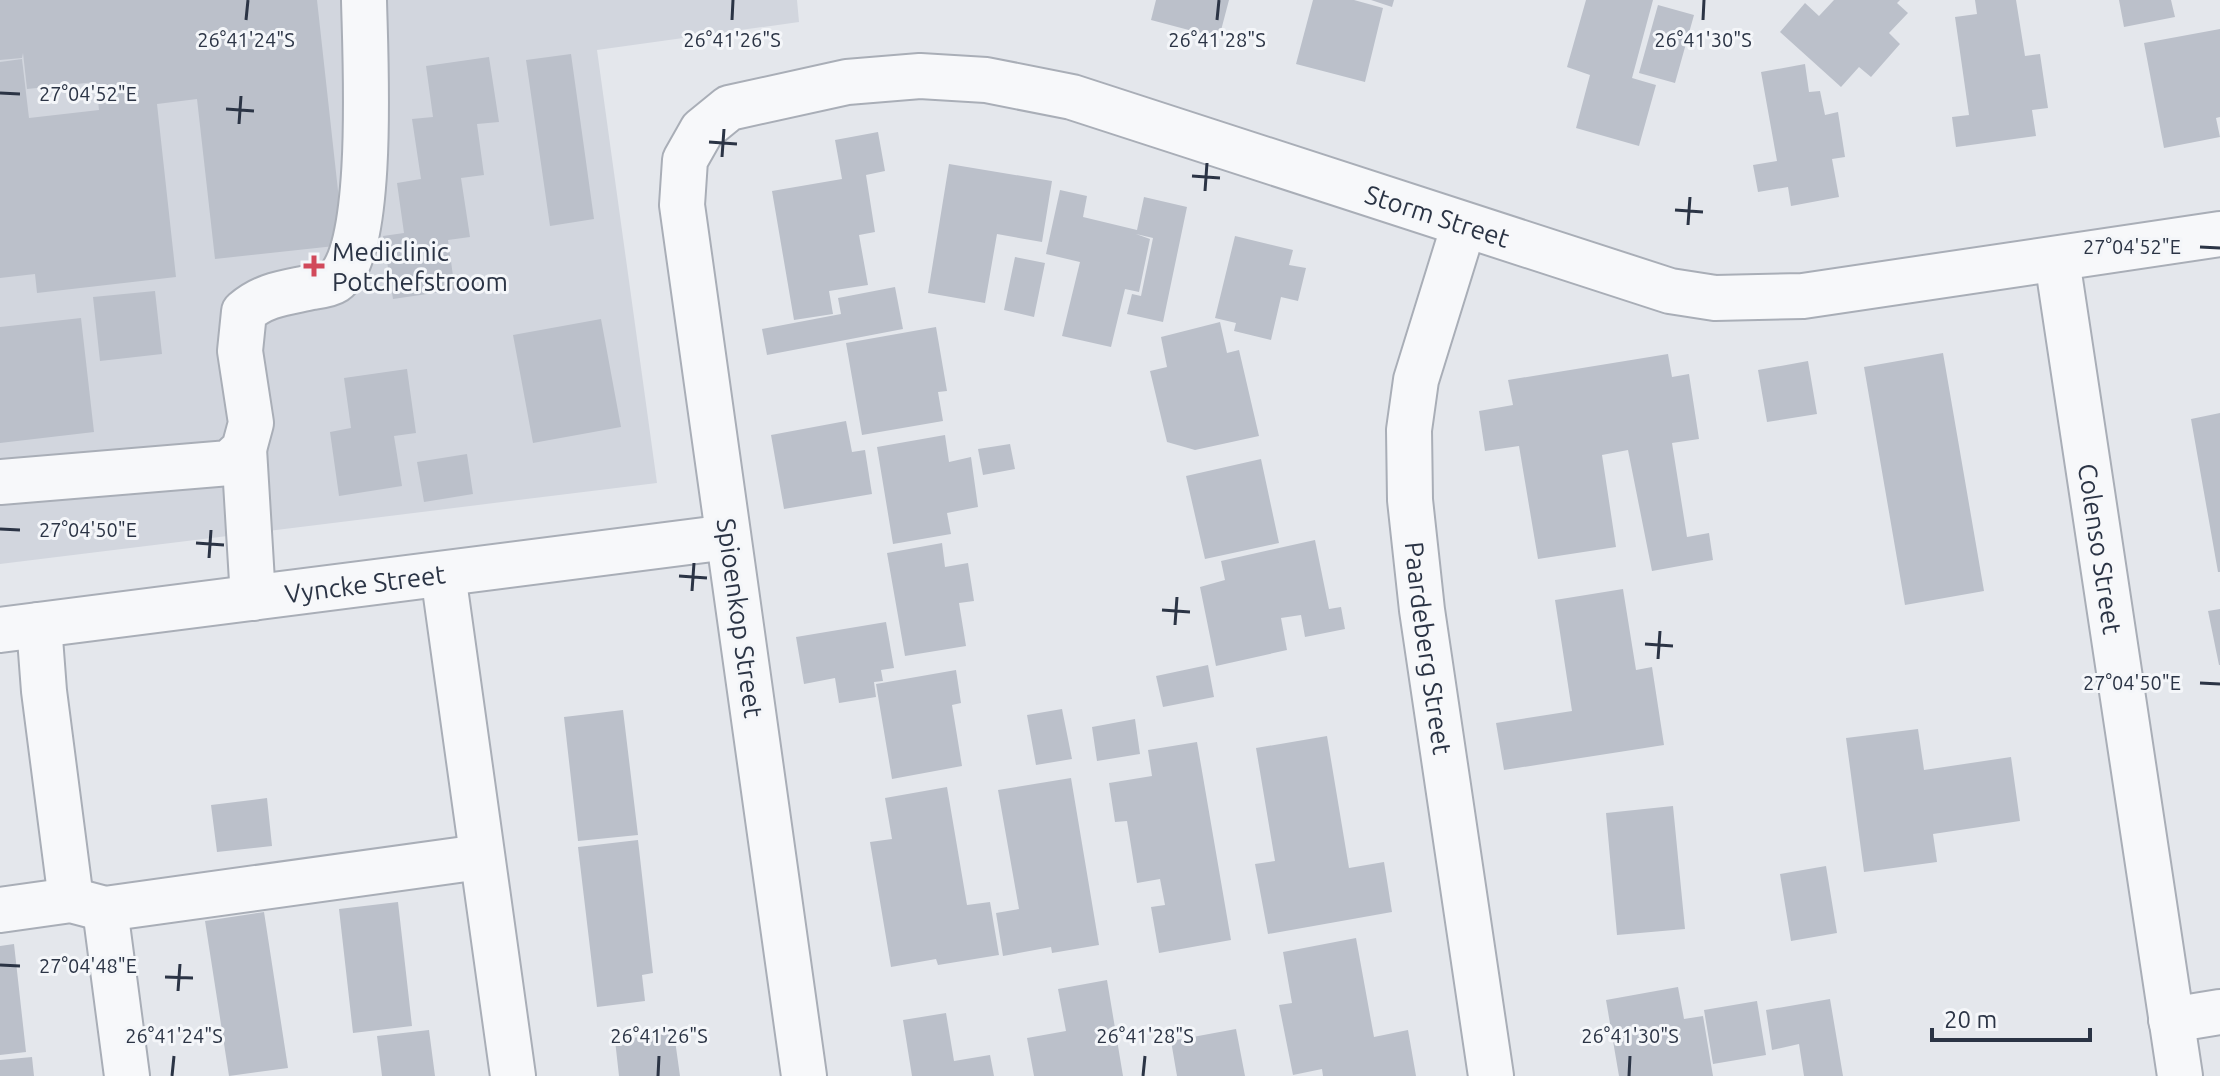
<svg xmlns="http://www.w3.org/2000/svg" width="2220" height="1076" viewBox="0 0 2220 1076" font-family="Ubuntu,sans-serif">
  <style>
    .built { fill: #d2d6de }
    .building { fill: #bbc0ca }
    .lines { fill: none; stroke-linecap: round; stroke-linejoin: round }
    .minor-casing { stroke: #a9aeb7; stroke-width: 48 }
    .minor { stroke: #f7f8fa; stroke-width: 44 }
    .ticks { fill: none; stroke: #2b3445; stroke-width: 3 }
    .poi-dot { fill: #d1495b; stroke: #f4f6f9; stroke-width: 3 }
    .labels { text-anchor: middle; dominant-baseline: central; stroke-width: 6; stroke-linejoin: round; paint-order: stroke }
    .street-label { font-size: 26px; fill: #2b3445; stroke: #f4f6f9 }
    .poi-label { font-size: 26px; fill: #2b3445; stroke: #f4f6f9; text-anchor: start }
    .ticks-label { font-size: 20px; text-anchor: middle; fill: #2b3445; stroke: #f4f6f9; stroke-width: 6; stroke-linejoin: round; paint-order: stroke }
  </style>
  <rect width="100%" height="100%" fill="#e4e7ec"/>
  <path class="built" d="M 0,0 L 797,0 L 799,22 L 597,50 L 657,483 L 0,564 Z"/>
  <path class="building" d="M 0,0 L 317,0 L 344,245 L 215,259 L 197,99 L 157,104 L 176,277 L 37,293 L 35,274 L 0,278 L 0,62 L 22,59 L 29,118 L 99,110 L 96,82 L 27,89 L 23,53 L 22,58 L 0,60 Z
    M 1156,0 L 1229,0 L 1219,38 L 1151,20 Z
    M 1313,0 L 1354,0 L 1383,8 L 1365,82 L 1296,64 Z
    M 1371,0 L 1394,0 L 1392,7 Z
    M 1586,0 L 1653,0 L 1632,78 L 1656,85 L 1639,146 L 1576,128 L 1590,75 L 1567,67 Z
    M 1834,0 L 1900,0 L 1897,3 L 1908,13 L 1889,33 L 1900,44 L 1871,77 L 1859,67 L 1841,87 L 1780,32 L 1805,3 L 1819,16 Z
    M 1975,0 L 2016,0 L 2025,56 L 2040,54 L 2048,108 L 2032,110 L 2036,136 L 1956,147 L 1952,117 L 1969,115 L 1955,17 L 1977,14 Z
    M 2119,0 L 2171,0 L 2175,17 L 2124,27 Z
    M 1658,5 L 1694,15 L 1675,83 L 1639,73 Z
    M 2220,29 L 2220,117 L 2216,118 L 2220,137 L 2164,148 L 2144,43 Z
    M 571,54 L 594,219 L 550,226 L 526,60 Z
    M 489,57 L 499,122 L 477,124 L 484,175 L 461,178 L 470,237 L 448,240 L 455,290 L 393,299 L 383,236 L 404,233 L 397,183 L 421,179 L 412,119 L 433,117 L 426,66 Z
    M 1805,64 L 1809,92 L 1820,91 L 1825,115 L 1838,112 L 1845,157 L 1832,159 L 1839,197 L 1791,206 L 1788,187 L 1758,192 L 1753,165 L 1777,161 L 1761,72 Z
    M 878,132 L 885,171 L 866,175 L 875,232 L 859,235 L 868,285 L 829,291 L 833,314 L 794,320 L 772,191 L 842,179 L 835,140 Z
    M 949,164 L 1052,181 L 1042,242 L 997,234 L 985,303 L 928,293 Z
    M 1060,190 L 1087,196 L 1083,217 L 1137,230 L 1144,197 L 1187,207 L 1163,322 L 1127,314 L 1132,294 L 1141,296 L 1153,238 L 1136,234 L 1150,239 L 1139,292 L 1125,289 L 1111,347 L 1062,336 L 1080,262 L 1046,254 Z
    M 1235,236 L 1293,250 L 1289,265 L 1306,268 L 1298,301 L 1281,297 L 1271,340 L 1234,331 L 1236,323 L 1215,318 Z
    M 1015,257 L 1045,263 L 1034,317 L 1004,310 Z
    M 895,287 L 903,329 L 767,355 L 762,329 L 841,314 L 838,298 Z
    M 155,291 L 162,354 L 100,361 L 93,297 Z
    M 81,318 L 94,432 L 0,443 L 0,327 Z
    M 601,319 L 621,427 L 533,443 L 513,335 Z
    M 1220,322 L 1227,353 L 1239,350 L 1259,436 L 1195,450 L 1167,442 L 1150,371 L 1167,367 L 1161,337 Z
    M 936,327 L 947,391 L 938,392 L 943,421 L 862,435 L 846,343 Z
    M 1943,353 L 1984,591 L 1905,605 L 1864,367 Z
    M 1668,354 L 1672,377 L 1689,374 L 1699,439 L 1672,443 L 1687,537 L 1709,533 L 1713,560 L 1652,571 L 1628,450 L 1602,455 L 1616,547 L 1538,559 L 1519,446 L 1485,451 L 1479,411 L 1513,405 L 1508,380 Z
    M 1808,361 L 1817,414 L 1767,422 L 1758,370 Z
    M 407,369 L 416,433 L 394,436 L 402,486 L 339,496 L 330,432 L 351,428 L 344,378 Z
    M 2220,413 L 2220,572 L 2218,572 L 2191,419 Z
    M 846,421 L 852,452 L 865,450 L 872,494 L 784,509 L 771,435 Z
    M 945,435 L 949,462 L 971,457 L 978,507 L 947,513 L 951,534 L 893,544 L 877,447 Z
    M 1010,444 L 1015,469 L 983,475 L 978,449 Z
    M 467,454 L 473,494 L 424,502 L 417,462 Z
    M 1261,459 L 1279,543 L 1205,559 L 1186,476 Z
    M 1315,540 L 1329,609 L 1341,607 L 1345,629 L 1305,637 L 1301,615 L 1281,618 L 1287,650 L 1216,666 L 1200,587 L 1225,580 L 1221,561 Z
    M 942,543 L 945,567 L 968,563 L 974,601 L 959,603 L 966,646 L 905,656 L 887,553 Z
    M 1623,589 L 1636,670 L 1652,667 L 1664,745 L 1504,770 L 1496,723 L 1572,711 L 1555,600 Z
    M 2220,609 L 2220,665 L 2219,665 L 2208,611 Z
    M 886,622 L 894,668 L 881,670 L 883,681 L 874,682 L 876,697 L 839,703 L 835,678 L 804,684 L 796,637 Z
    M 1208,665 L 1214,697 L 1163,707 L 1156,676 Z
    M 956,670 L 961,703 L 952,705 L 962,766 L 892,779 L 876,684 Z
    M 1062,709 L 1072,759 L 1036,765 L 1027,715 Z
    M 623,710 L 638,835 L 578,841 L 564,717 Z
    M 1135,719 L 1140,754 L 1097,761 L 1092,727 Z
    M 1918,729 L 1924,770 L 2011,757 L 2020,821 L 1933,834 L 1937,862 L 1864,872 L 1846,738 Z
    M 1327,736 L 1349,868 L 1384,862 L 1392,912 L 1268,934 L 1255,864 L 1275,861 L 1256,748 Z
    M 1197,742 L 1231,940 L 1159,953 L 1151,907 L 1165,905 L 1160,879 L 1137,883 L 1127,821 L 1115,822 L 1109,783 L 1152,776 L 1148,750 Z
    M 1071,778 L 1099,945 L 1052,953 L 1051,947 L 1003,956 L 996,913 L 1019,909 L 998,790 Z
    M 947,787 L 967,905 L 990,902 L 999,955 L 938,965 L 936,959 L 891,967 L 870,842 L 892,839 L 885,798 Z
    M 267,798 L 272,846 L 217,852 L 211,805 Z
    M 1673,806 L 1685,929 L 1617,935 L 1606,813 Z
    M 638,840 L 653,973 L 642,975 L 645,1001 L 597,1007 L 578,847 Z
    M 1826,866 L 1837,933 L 1791,941 L 1780,874 Z
    M 398,902 L 412,1026 L 353,1033 L 339,909 Z
    M 264,912 L 288,1068 L 229,1076 L 205,921 Z
    M 1356,938 L 1374,1037 L 1408,1030 L 1416,1076 L 1323,1076 L 1322,1069 L 1293,1075 L 1279,1005 L 1292,1003 L 1283,952 Z
    M 14,944 L 26,1052 L 0,1055 L 0,946 Z
    M 1107,980 L 1123,1076 L 1034,1076 L 1027,1038 L 1066,1031 L 1058,989 Z
    M 1678,987 L 1684,1019 L 1703,1016 L 1713,1076 L 1619,1076 L 1606,1000 Z
    M 1830,999 L 1843,1076 L 1804,1076 L 1799,1044 L 1772,1050 L 1766,1010 Z
    M 1757,1001 L 1766,1055 L 1713,1064 L 1704,1010 Z
    M 946,1013 L 954,1061 L 990,1055 L 994,1076 L 912,1076 L 903,1020 Z
    M 1236,1029 L 1245,1076 L 1177,1076 L 1171,1041 Z
    M 429,1030 L 435,1076 L 382,1076 L 377,1036 Z
    M 674,1033 L 680,1076 L 619,1076 L 615,1040 Z
    M 32,1057 L 34,1076 L 0,1076 L 0,1060 Z"/>
  <g class="lines">
    <g class="minor-casing">
      <g id="minor">
        <path id="s1" d="M 1464,225 L 1416,380 L 1409,430 L 1410,500 L 1422,610 L 1491,1076"/>
        <path id="s2" d="M 2057,260 L 2180,1076"/>
        <path d="M 244,449 L 253,598"/>
        <path d="M 0,482 L 229,463 L 244,449 L 251,423 L 240,351 L 244,312 C 265,294 285,293 312,287 C 319,286 329,285 335,281 C 376,253 365,51 364,0"/>
        <path d="M 443,574 L 513,1076"/>
        <path d="M 39,625 L 44,691 L 71,900"/>
        <path id="s3" d="M 0,630 L 728,537"/>
        <path d="M 105,909 L 127,1076"/>
        <path d="M 0,910 L 71,900 L 105,909 L 480,857"/>
        <path d="M 2171,1020 L 2220,1012"/>
        <path id="s4" d="M 804,1076 L 682,205 L 685,160 L 702,130 L 729,108 L 847,82 L 920,76 L 986,80 L 1072,97 L 1670,291 L 1715,298 L 1803,296 L 2220,234"/>
      </g>
    </g>
    <use href="#minor" class="minor"/>
  </g>
  <path class="ticks" d="M 246,20 L 248,0M 732,20 L 733,0M 1217,20 L 1219,0M 1703,20 L 1704,0M 0,93 L 20,94M 226,109 L 254,111M 239,124 L 241,96M 709,142 L 737,144M 722,157 L 724,129M 1192,176 L 1220,178M 1205,191 L 1207,163M 1675,210 L 1703,212M 1688,225 L 1690,197M 2200,247 L 2220,248M 0,529 L 20,530M 196,543 L 224,545M 209,558 L 211,530M 679,576 L 707,578M 692,591 L 694,563M 1162,610 L 1190,612M 1175,625 L 1177,597M 1645,644 L 1673,646M 1658,659 L 1660,631M 2200,683 L 2220,684M 0,965 L 20,966M 165,977 L 193,978M 178,991 L 180,964M 172,1076 L 174,1056M 658,1076 L 659,1056M 1143,1076 L 1145,1056M 1629,1076 L 1630,1056"/>
  <path class="poi-dot" d="M310 254h8v8h8v8h-8v8h-8v-8h-8v-8h8z"/>
  <g class="labels">
    <g class="street-label">
      <text stroke="none"><textPath href="#s4" startOffset="1726">Storm Street</textPath></text>
      <text stroke="none"><textPath href="#s2" startOffset="292">Colenso Street</textPath></text>
      <text stroke="none"><textPath href="#s3" startOffset="368">Vyncke Street</textPath></text>
      <text transform="translate(740 618) rotate(82)">Spioenkop Street</text>
      <text stroke="none"><textPath href="#s1" startOffset="432">Paardeberg Street</textPath></text>
    </g>
    <g class="poi-label">
      <text x="332" y="251">Mediclinic<tspan x="332" dy="30">Potchefstroom</tspan></text>
    </g>
  </g>
  <g class="ticks-label">
    <text x="246" y="47">26°41'24"S</text>
    <text x="732" y="47">26°41'26"S</text>
    <text x="1217" y="47">26°41'28"S</text>
    <text x="1703" y="47">26°41'30"S</text>
    <text x="88" y="101">27°04'52"E</text>
    <text x="2132" y="254">27°04'52"E</text>
    <text x="88" y="537">27°04'50"E</text>
    <text x="2132" y="690">27°04'50"E</text>
    <text x="88" y="973">27°04'48"E</text>
    <text x="174" y="1043">26°41'24"S</text>
    <text x="659" y="1043">26°41'26"S</text>
    <text x="1145" y="1043">26°41'28"S</text>
    <text x="1630" y="1043">26°41'30"S</text>
  </g>
  <path d="M1932 1028v12h158v-12" fill="none" stroke="#2b3445" stroke-width="4"/>
  <text x="1944" y="1028" font-size="24" fill="#2b3445" stroke="#f4f6f9" stroke-width="6" paint-order="stroke">20 m</text>
</svg>
